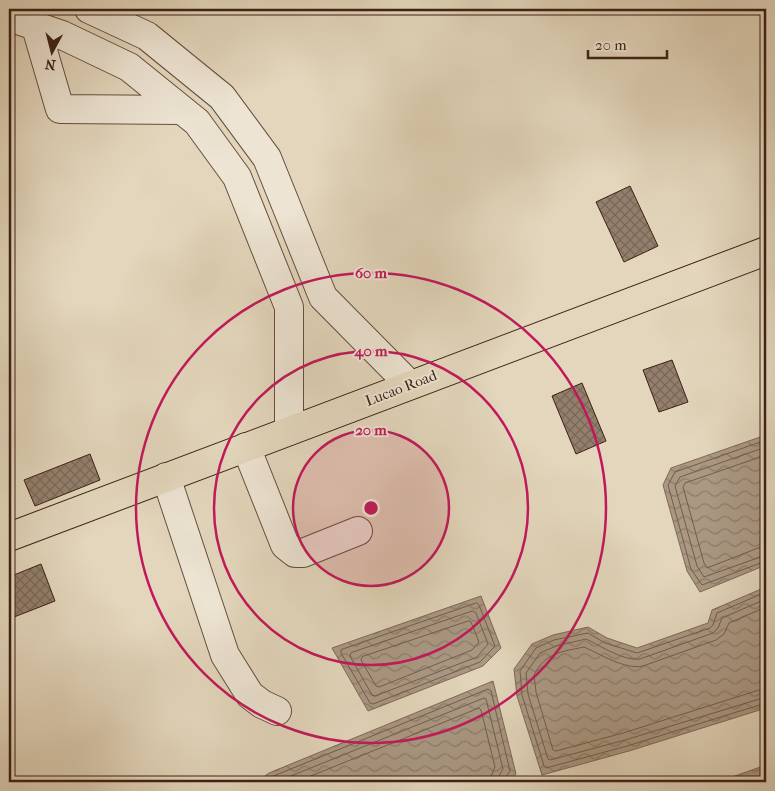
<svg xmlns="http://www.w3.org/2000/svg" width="775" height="791" viewBox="0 0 775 791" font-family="'IM FELL French Canon',serif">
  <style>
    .water { fill: url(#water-waves); stroke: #7e6857 }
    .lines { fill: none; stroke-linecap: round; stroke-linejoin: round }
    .shore { stroke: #735c4c; stroke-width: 1 }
    .building { fill: url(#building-cross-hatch); stroke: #3c2115 }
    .minor-casing { stroke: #664e3f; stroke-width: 30 }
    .highway-casing { stroke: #3c2115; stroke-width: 30 }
    .minor { stroke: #ede4d3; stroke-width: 28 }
    .highway { stroke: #e3d6bc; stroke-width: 28 }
    .ring { fill: none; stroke: #c2185b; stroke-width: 2.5 }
    .labels { text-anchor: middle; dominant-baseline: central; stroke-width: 4; stroke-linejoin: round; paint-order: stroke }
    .street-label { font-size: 15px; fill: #3c2115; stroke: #ede4d3 }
    .centre { fill: #c2185b; stroke: #ede4d3; stroke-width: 2.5 }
    .ring-label { font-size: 15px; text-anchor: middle; font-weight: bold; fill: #c2185b; stroke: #ede4d3; stroke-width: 4; stroke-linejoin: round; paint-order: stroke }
  </style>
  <defs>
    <pattern id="water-waves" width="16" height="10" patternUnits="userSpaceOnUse" patternTransform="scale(1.25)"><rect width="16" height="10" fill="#aa9883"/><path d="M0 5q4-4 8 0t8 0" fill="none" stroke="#8c7c6a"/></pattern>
    <pattern id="building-cross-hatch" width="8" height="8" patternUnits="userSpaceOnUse" patternTransform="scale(1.25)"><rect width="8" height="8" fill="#937f6c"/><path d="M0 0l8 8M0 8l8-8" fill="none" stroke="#796858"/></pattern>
  </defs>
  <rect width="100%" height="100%" fill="#e3d6bc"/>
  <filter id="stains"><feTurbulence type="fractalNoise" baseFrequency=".004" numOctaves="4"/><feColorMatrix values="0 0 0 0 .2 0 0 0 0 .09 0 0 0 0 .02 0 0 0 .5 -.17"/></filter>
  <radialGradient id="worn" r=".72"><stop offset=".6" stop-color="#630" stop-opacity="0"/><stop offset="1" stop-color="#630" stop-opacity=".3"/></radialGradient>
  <path class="water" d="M 766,435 L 766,565 L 700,592 L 687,571 L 663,485 L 671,468 Z
    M 766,587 L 766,708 L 629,751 L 542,775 L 517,696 L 514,669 L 532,644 L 553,635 L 588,627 L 607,638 L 637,648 L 708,623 L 712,610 Z
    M 481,596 L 501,648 L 483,666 L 368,711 L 332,648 Z
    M 493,681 L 516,774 L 507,782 L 257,782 L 269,773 Z
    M 766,765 L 766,782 L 718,782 Z"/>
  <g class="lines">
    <path class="shore" d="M 766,440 L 675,472 L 668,485 L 691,569 L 702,585 L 766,561
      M 766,447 L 680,477 L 675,486 L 697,566 L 704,577 L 766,555
      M 766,455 L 685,483 L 683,487 L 704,563 L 707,568 L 758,548 L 766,547
      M 766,592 L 717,613 L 713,625 L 710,628 L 637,653 L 605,643 L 588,633 L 554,640 L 536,648 L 520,671 L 522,695 L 544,766 L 546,768 L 627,746 L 766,703
      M 766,599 L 722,618 L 718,628 L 713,633 L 640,659 C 623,661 601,646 586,639 L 556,646 L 540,653 L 526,673 L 528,694 L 548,759 L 550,760 L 625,740 L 766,697
      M 477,603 L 479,605 L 495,646 L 480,662 L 373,704 L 370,703 L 341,653 L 341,650 Z
      M 766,607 L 729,623 L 724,634 L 716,640 L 643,666 C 625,670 600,654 584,647 C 561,652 546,652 534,675 L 536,692 L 553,750 L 556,751 L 623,733 L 759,690 L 766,689
      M 473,611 L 476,613 L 488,644 L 477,657 L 375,696 L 372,695 L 350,656 L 351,653 Z
      M 469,621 L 471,622 L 479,642 L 472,650 L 379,687 L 376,686 L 361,660 L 362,657 Z
      M 265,782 L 271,777 L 488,689 L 491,691 L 510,771 L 505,778 L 504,782
      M 276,782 L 484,698 L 486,699 L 503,769 L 499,776 L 498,782
      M 296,782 L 479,708 L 481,710 L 495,767 L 491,776 L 490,782"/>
  </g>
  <path class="building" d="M 630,186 L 658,246 L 624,262 L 596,202 Z
    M 672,360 L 688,402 L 659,412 L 643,370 Z
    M 582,383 L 606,441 L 576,454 L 552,396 Z
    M 90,454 L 100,480 L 35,506 L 24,480 Z
    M 41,564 L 55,601 L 9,619 L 9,577 Z"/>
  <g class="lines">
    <g class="minor-casing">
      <path id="minor" d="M 89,9 L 147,36 L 222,97 L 267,158 L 323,297 L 410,385
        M 9,17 L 62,35 L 129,67 L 197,122 L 237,177 L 289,307 L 289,431
        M 36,27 L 60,109 L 182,110
        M 246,447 L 285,545 L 295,553 L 303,553 L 358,531
        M 166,477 L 225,655 L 250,695 L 262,704 L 277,711"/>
    </g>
    <g class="highway-casing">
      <path id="highway" d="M 9,537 L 766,251"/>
    </g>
    <use href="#minor" class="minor"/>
    <use href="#highway" class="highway"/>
  </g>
  <circle cx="371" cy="508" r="78" fill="#c2185b" fill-opacity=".12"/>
  <g class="ring">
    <circle cx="371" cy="508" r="78"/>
    <circle cx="371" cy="508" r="157"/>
    <circle cx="371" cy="508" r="235"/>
  </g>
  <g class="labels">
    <g class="street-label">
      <text transform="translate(401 388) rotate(-21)">Lucao Road</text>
    </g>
  </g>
  <circle cx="371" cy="508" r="8" class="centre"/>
  <g class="ring-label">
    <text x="371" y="278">60 m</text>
    <text x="371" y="356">40 m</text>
    <text x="371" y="435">20 m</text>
  </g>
  <rect width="775" height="791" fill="none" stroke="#e3d6bc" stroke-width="30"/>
  <rect x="10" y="10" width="755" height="771" fill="none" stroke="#3c2115" stroke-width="2.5"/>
  <rect x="15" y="15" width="745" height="761" fill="none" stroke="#3c2115"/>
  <g transform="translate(52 52) rotate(187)" stroke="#ede4d3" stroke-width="4" paint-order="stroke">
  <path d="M0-4L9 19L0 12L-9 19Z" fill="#3c2115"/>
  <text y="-8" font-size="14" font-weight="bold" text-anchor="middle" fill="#3c2115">N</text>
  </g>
  <path d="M588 50v8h79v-8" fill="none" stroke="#3c2115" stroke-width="2.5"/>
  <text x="595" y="50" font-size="15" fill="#3c2115" stroke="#ede4d3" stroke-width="4" paint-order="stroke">20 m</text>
  <rect width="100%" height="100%" filter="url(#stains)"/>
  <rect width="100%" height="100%" fill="url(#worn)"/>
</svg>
